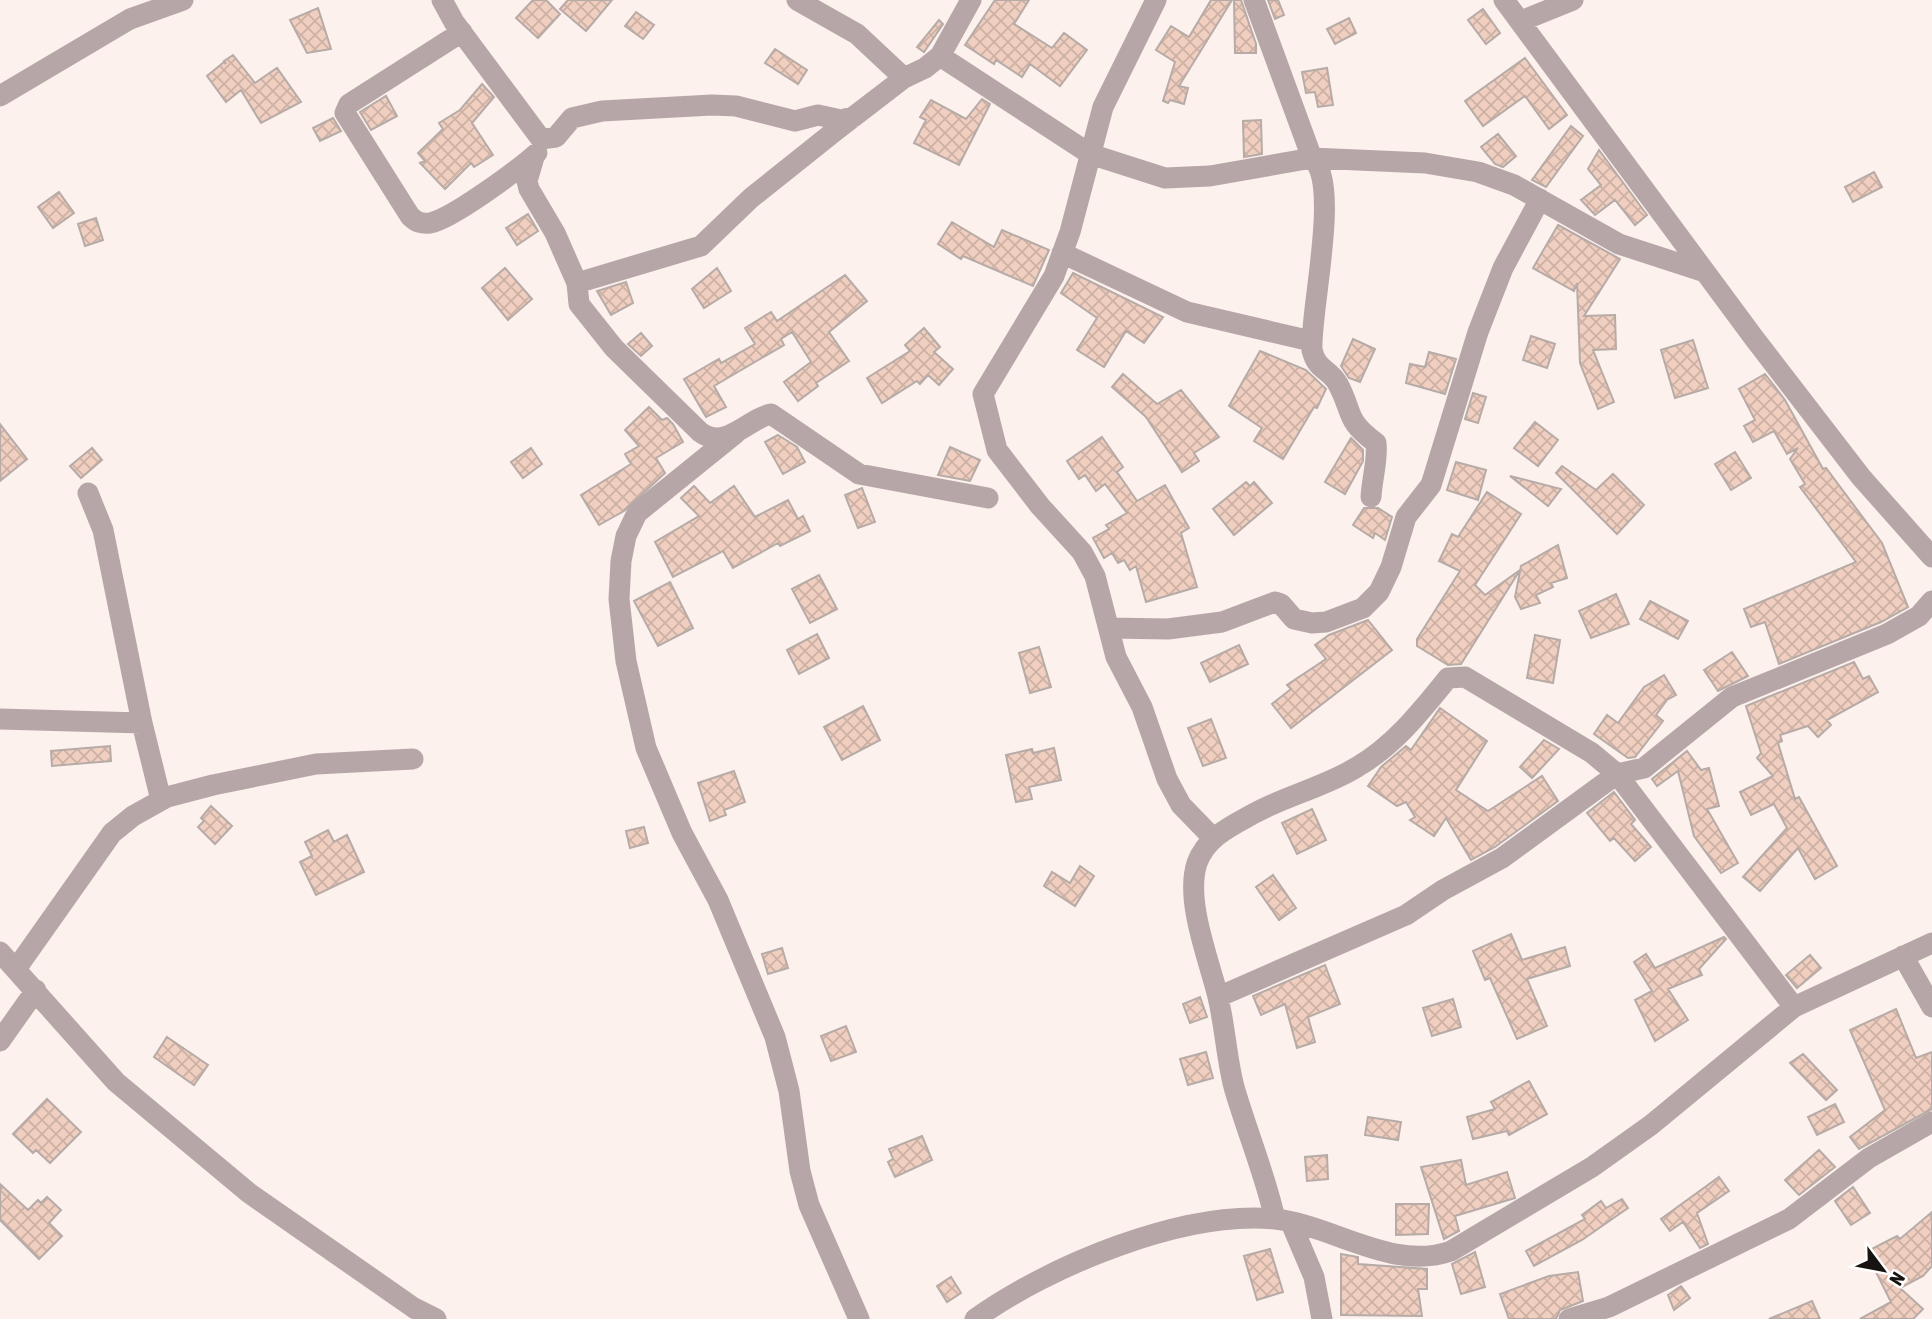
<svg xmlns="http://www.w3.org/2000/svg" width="1932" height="1319" viewBox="0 0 1932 1319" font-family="'Asap Condensed',sans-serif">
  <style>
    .building { fill: url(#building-cross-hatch); stroke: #b6aba7; stroke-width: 2 }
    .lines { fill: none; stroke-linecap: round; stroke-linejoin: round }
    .street { stroke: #b7a6a7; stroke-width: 21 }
  </style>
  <defs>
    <pattern id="building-cross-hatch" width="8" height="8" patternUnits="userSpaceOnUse" patternTransform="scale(1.75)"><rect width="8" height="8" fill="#f0cfc0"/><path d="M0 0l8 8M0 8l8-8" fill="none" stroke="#cdb1a4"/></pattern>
  </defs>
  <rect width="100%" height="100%" fill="#fcf1ec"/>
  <path class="building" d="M 533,0 L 546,0 L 560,14 L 538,38 L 516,18 Z
    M 568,0 L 612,0 L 586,31 L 560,9 Z
    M 995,0 L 1029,0 L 1014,24 L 1052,48 L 1064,33 L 1087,50 L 1060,86 L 1030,64 L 1022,77 L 996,60 L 994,64 L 965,45 Z
    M 1211,0 L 1232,0 L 1179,86 L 1188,88 L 1184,104 L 1170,100 L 1168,103 L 1163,101 L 1175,62 L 1156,50 L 1171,26 L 1189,37 Z
    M 1234,0 L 1241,0 L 1256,44 L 1256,53 L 1235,53 Z
    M 1268,0 L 1278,0 L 1284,15 L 1275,19 Z
    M 318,8 L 331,49 L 307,53 L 290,20 Z
    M 1483,9 L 1500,33 L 1486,44 L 1468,20 Z
    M 636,12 L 654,25 L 643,39 L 625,26 Z
    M 1349,18 L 1356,33 L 1335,44 L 1327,29 Z
    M 939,20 L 943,24 L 924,52 L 917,47 Z
    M 775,49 L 807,70 L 798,84 L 765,63 Z
    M 233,55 L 255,83 L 277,68 L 301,102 L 261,123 L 241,90 L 226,102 L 207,76 L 224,62 L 226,64 L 224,61 Z
    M 1525,58 L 1567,115 L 1549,129 L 1525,96 L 1483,126 L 1465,101 Z
    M 1327,68 L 1333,105 L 1318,107 L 1315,92 L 1306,93 L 1302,72 Z
    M 482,84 L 494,97 L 472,123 L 493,155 L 474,167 L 471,163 L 445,189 L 420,163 L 425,161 L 418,153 L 443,129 L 439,123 L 460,110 Z
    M 386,96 L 397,116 L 371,130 L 360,112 Z
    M 982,99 L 990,104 L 959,165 L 914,143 L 926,120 L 920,117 L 931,100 L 966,119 Z
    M 333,118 L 341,131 L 320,141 L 313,128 Z
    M 1261,120 L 1262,154 L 1244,157 L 1243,121 Z
    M 1571,126 L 1583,136 L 1546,187 L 1532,180 Z
    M 1498,134 L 1516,156 L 1503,167 L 1495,164 L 1481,147 Z
    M 1599,150 L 1647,215 L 1635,225 L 1615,200 L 1595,215 L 1581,200 L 1601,185 L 1588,169 Z
    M 1874,172 L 1882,187 L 1853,202 L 1845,187 Z
    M 59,192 L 74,213 L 53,228 L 38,207 Z
    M 528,214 L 538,231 L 517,245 L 506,228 Z
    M 96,218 L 103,240 L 85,246 L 78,224 Z
    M 952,222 L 994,247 L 1002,230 L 1049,250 L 1033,286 L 963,256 L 961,259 L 938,244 Z
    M 1558,225 L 1620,259 L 1584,316 L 1615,315 L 1616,349 L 1593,350 L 1614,402 L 1598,409 L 1580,363 L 1577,283 L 1574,291 L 1533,268 Z
    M 505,268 L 532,299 L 508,320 L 482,288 Z
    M 717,268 L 731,291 L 704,308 L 692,289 Z
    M 1073,273 L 1163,317 L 1144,343 L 1126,331 L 1104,367 L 1077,350 L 1097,318 L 1061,293 Z
    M 845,275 L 867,301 L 829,332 L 849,361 L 816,383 L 818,386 L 798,401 L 784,382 L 811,362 L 792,332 L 781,339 L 784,345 L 714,386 L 726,407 L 706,417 L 684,379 L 719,359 L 721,363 L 755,344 L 745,328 L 771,312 L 777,321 Z
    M 626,282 L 633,303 L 611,315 L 597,291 Z
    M 924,328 L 940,347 L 934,352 L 953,369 L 939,385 L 928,375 L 920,384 L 917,381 L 882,403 L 867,378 L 910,351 L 905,345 Z
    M 641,333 L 652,346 L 641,356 L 628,344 Z
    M 1531,336 L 1555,344 L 1547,368 L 1523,360 Z
    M 1353,339 L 1375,349 L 1360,382 L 1349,378 L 1341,366 Z
    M 1693,340 L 1708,388 L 1675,398 L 1661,350 Z
    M 1260,351 L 1306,370 L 1326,389 L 1317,408 L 1314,407 L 1283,459 L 1254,441 L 1262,428 L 1229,406 Z
    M 1429,352 L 1456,359 L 1445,394 L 1406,383 L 1410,364 L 1425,367 Z
    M 1123,374 L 1157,404 L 1181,390 L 1219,437 L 1194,453 L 1199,461 L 1182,472 L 1146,417 L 1112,387 Z
    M 1765,374 L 1785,400 L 1823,469 L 1826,468 L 1882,543 L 1908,607 L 1881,622 L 1779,664 L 1765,622 L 1751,627 L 1744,609 L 1856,562 L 1800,487 L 1805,484 L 1790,459 L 1798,448 L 1787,454 L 1774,431 L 1753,442 L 1744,426 L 1755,420 L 1739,389 Z
    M 1473,393 L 1486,397 L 1478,423 L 1465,419 Z
    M 649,407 L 662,420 L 667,418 L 673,424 L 683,442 L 656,458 L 665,473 L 624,511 L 599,525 L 581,495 L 631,464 L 625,454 L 639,446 L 625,430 Z
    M 1535,422 L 1558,440 L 1538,466 L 1514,448 Z
    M 0,424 L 27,459 L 0,481 Z
    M 778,435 L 797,447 L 805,462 L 783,474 L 765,442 Z
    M 1102,437 L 1123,467 L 1117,472 L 1137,501 L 1165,485 L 1189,528 L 1181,533 L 1197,587 L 1146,602 L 1136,566 L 1130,570 L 1124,560 L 1118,563 L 1112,553 L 1104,558 L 1093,538 L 1109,529 L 1106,525 L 1127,513 L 1105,484 L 1096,491 L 1085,475 L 1079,479 L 1067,461 Z
    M 1351,438 L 1363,450 L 1363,461 L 1345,494 L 1325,482 Z
    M 950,447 L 980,460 L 970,481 L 938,475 Z
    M 92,448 L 102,460 L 81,478 L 70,466 Z
    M 531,448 L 542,464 L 523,478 L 511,462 Z
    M 1735,452 L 1751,478 L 1731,490 L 1715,464 Z
    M 1456,462 L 1486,470 L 1478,500 L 1447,490 Z
    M 1562,466 L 1596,490 L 1613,474 L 1644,505 L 1617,534 L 1556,473 Z
    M 1510,476 L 1561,489 L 1548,506 Z
    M 1246,482 L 1250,486 L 1254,482 L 1272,503 L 1234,535 L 1213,509 Z
    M 694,486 L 710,503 L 734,486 L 755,517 L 788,500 L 798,519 L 803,516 L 810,531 L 780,546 L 778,543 L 733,568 L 723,551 L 673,577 L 655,542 L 699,516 L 681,498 Z
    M 862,488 L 875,522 L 858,528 L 845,495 Z
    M 1487,492 L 1521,514 L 1475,585 L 1485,595 L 1520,570 L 1461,664 L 1448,665 L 1417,646 L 1417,639 L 1460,571 L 1439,561 L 1452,534 L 1458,537 Z
    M 1364,508 L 1378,508 L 1392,517 L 1385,540 L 1375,533 L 1373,538 L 1353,525 Z
    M 1558,545 L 1567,578 L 1551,583 L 1553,587 L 1536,595 L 1540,603 L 1521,609 L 1515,597 L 1521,566 Z
    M 819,575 L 837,609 L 810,623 L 792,589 Z
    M 670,582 L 693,628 L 658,646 L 634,601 Z
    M 1616,594 L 1629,624 L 1591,638 L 1579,611 Z
    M 1650,601 L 1688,621 L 1678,639 L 1640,619 Z
    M 1368,620 L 1392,650 L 1291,728 L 1272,704 L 1291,689 L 1287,685 L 1326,659 L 1315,645 L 1329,635 Z
    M 817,634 L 829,658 L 799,674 L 787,650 Z
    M 1535,635 L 1560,640 L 1553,683 L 1527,678 Z
    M 1239,645 L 1248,664 L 1210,682 L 1201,663 Z
    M 1039,647 L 1051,687 L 1030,693 L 1019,653 Z
    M 1732,652 L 1748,676 L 1718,691 L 1704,670 Z
    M 1854,662 L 1863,679 L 1869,676 L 1878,692 L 1827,720 L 1831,725 L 1818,737 L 1808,726 L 1780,735 L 1782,741 L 1778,743 L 1795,799 L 1799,797 L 1837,866 L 1815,879 L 1798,848 L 1760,891 L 1743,877 L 1787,828 L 1774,804 L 1751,815 L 1740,792 L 1773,776 L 1757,758 L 1761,753 L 1746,706 Z
    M 1664,675 L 1676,695 L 1667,700 L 1656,715 L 1663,721 L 1635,757 L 1628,758 L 1594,734 L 1607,715 L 1618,723 L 1644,687 Z
    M 863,706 L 880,740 L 842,760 L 824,727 Z
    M 1440,708 L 1487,741 L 1456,790 L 1488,811 L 1542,776 L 1558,801 L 1495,847 L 1471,860 L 1446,818 L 1434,836 L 1410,820 L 1415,817 L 1406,802 L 1397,806 L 1368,786 L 1381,767 L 1406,746 L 1411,750 Z
    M 1211,719 L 1226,758 L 1203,766 L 1188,728 Z
    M 1544,740 L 1559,749 L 1532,778 L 1520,767 Z
    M 110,746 L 111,761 L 52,766 L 51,751 Z
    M 1054,748 L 1061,780 L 1029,787 L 1032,799 L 1016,802 L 1006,755 L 1032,749 L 1033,753 Z
    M 1687,751 L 1701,770 L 1709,768 L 1719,806 L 1707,809 L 1738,863 L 1721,873 L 1694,836 L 1678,771 L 1657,786 L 1652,779 Z
    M 734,771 L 745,802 L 724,810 L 726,815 L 710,821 L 698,783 Z
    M 1614,792 L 1635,820 L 1631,824 L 1651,847 L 1635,861 L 1614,838 L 1610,841 L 1587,813 Z
    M 211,806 L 232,826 L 215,844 L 198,827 L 204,821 L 201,818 Z
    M 1312,809 L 1326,840 L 1297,854 L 1282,823 Z
    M 644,827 L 648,843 L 630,848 L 626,831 Z
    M 328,830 L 334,842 L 347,835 L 364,872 L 316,895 L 300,862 L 312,856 L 305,842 Z
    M 1080,866 L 1094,876 L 1075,906 L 1044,886 L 1052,872 L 1070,883 Z
    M 1273,875 L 1296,908 L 1279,920 L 1256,887 Z
    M 1511,934 L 1522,960 L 1565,947 L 1570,966 L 1527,979 L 1547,1026 L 1517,1039 L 1490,978 L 1485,980 L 1473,951 Z
    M 1724,937 L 1726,939 L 1699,969 L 1702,975 L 1668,989 L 1688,1020 L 1655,1041 L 1635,1000 L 1652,991 L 1634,962 L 1646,954 L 1655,968 Z
    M 782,948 L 788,968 L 768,974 L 762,954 Z
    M 1810,955 L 1821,968 L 1797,988 L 1786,975 Z
    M 1325,965 L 1340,1004 L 1308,1017 L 1315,1042 L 1297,1048 L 1285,1004 L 1261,1015 L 1253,996 Z
    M 1200,997 L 1207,1017 L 1190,1023 L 1183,1004 Z
    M 1453,999 L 1461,1027 L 1432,1036 L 1423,1008 Z
    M 1896,1009 L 1916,1058 L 1932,1052 L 1932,1109 L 1859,1149 L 1850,1137 L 1885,1110 L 1850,1030 Z
    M 846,1026 L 856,1052 L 831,1061 L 821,1036 Z
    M 167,1037 L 208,1065 L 194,1085 L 154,1057 Z
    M 1206,1052 L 1213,1078 L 1188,1085 L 1180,1059 Z
    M 1803,1054 L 1837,1090 L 1826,1100 L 1790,1063 Z
    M 1529,1081 L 1547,1114 L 1509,1135 L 1507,1131 L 1473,1139 L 1467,1117 L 1495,1109 L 1491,1102 Z
    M 47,1099 L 81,1132 L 50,1163 L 36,1150 L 33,1153 L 13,1134 Z
    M 1835,1104 L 1844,1122 L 1817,1135 L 1808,1117 Z
    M 1368,1117 L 1401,1122 L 1398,1140 L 1365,1135 Z
    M 922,1136 L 932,1160 L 895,1177 L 888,1162 L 893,1159 L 889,1149 Z
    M 1819,1150 L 1835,1167 L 1799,1195 L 1785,1180 Z
    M 1327,1155 L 1328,1179 L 1307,1181 L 1305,1157 Z
    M 1461,1160 L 1466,1185 L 1507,1172 L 1515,1198 L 1455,1216 L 1459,1231 L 1444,1239 L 1421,1167 Z
    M 1719,1177 L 1729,1191 L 1697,1213 L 1708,1244 L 1700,1248 L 1683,1222 L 1670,1231 L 1661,1219 Z
    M 0,1184 L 28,1210 L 38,1200 L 41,1203 L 47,1197 L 61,1210 L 49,1223 L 62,1236 L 39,1259 L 0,1220 Z
    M 1853,1187 L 1870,1213 L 1851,1225 L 1835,1201 Z
    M 1622,1199 L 1628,1208 L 1582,1240 L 1534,1266 L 1526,1251 L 1585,1219 L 1582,1215 L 1601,1201 L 1606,1208 Z
    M 1396,1204 L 1429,1204 L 1428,1234 L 1396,1235 Z
    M 1932,1212 L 1932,1266 L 1923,1276 L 1900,1288 L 1923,1309 L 1913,1319 L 1860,1319 L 1891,1302 L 1866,1252 L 1897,1236 L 1900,1239 Z
    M 1270,1249 L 1283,1292 L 1257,1300 L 1244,1256 Z
    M 1475,1252 L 1485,1287 L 1461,1294 L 1452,1264 Z
    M 1341,1254 L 1358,1257 L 1358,1264 L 1427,1269 L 1427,1289 L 1418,1289 L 1422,1316 L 1341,1315 Z
    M 1578,1272 L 1583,1301 L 1560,1310 L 1556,1319 L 1509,1319 L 1500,1294 L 1549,1276 Z
    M 951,1277 L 961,1293 L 947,1302 L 937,1286 Z
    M 1681,1286 L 1690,1298 L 1674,1310 L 1668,1295 Z
    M 1812,1301 L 1820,1319 L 1769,1319 Z"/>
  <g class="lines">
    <path class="street" d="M 442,0 L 454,22 L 541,139 L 556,137 L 572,118 L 602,111 L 712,105 L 736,106 L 795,121 L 818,115 L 841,120 L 853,117
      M 797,0 L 857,34 L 904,78
      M 1156,0 L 1103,107 L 1070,232 L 1054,276 L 983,394 L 997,450 L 1040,506 L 1082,552 L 1095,576 L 1116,657 L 1142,707 L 1167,779 L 1181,805 L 1213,838
      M 1254,0 L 1312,158 C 1341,183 1310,310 1312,350 C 1317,371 1329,368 1338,384 C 1354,414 1344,419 1376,443 C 1378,460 1372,478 1371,497
      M 1504,0 L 1754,338 L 1861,477 L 1932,557
      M 1521,21 L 1573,0
      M 462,32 L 349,104 L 345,113 L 410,216 C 416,222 421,224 430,223 C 452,219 519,169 537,153
      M 940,56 L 1090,154 L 1165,178 L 1210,176 L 1312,158 L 1425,163 L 1478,172 L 1514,185 L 1619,244 L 1702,271
      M 0,96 L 130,19 L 183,0
      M 534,157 L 527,181 L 529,189 L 555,233 L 577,283 L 579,304 L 614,348 L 700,432 C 726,451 747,419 771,414 L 859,474 L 988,498
      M 1062,253 L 1187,312 L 1311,341
      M 577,283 L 701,246 L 751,198 L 835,131 L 904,78 L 925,68 L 940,56 L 971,0
      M 736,433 L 637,513 L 626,536 L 621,561 L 619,599 L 626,661 L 646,748 L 682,833 L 718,900 L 775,1037 L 789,1091 L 800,1171 L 809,1205 L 859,1319
      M 88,493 L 103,530 L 142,723 L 161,800
      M 1110,628 L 1168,629 L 1222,622 L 1275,602 L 1281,604 L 1294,619 L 1312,623 L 1326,622 L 1363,608 L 1379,592 L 1391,567 L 1406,517 L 1431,485 L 1478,332 L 1503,268 L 1540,199
      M 0,719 L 142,723
      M 0,952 L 116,1082 L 249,1193 L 414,1308 L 436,1319
      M 1903,956 L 1932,1007
      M 16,969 L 112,833 L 133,816 L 167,797 L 213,785 L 316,764 L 413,759
      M 1218,997 L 1406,915 L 1443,890 L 1502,858 L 1617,774 L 1644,768 L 1732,697 L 1887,634 L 1919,616 L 1932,601
      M 0,1041 L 36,990
      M 1275,1219 C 1265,1174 1247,1132 1234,1087 C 1226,1056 1225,1024 1217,993 C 1208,957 1185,900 1197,863 C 1206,838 1229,827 1251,815 C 1284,796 1325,787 1357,767 C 1395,745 1421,711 1448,678 L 1465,677 L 1592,753 L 1617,774 L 1794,1007
      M 1291,1223 L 1314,1277 L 1322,1319
      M 975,1319 C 1049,1266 1183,1210 1275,1219 C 1333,1225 1393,1272 1451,1251 L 1592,1167 L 1651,1125 L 1794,1007 L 1932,943
      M 1569,1319 L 1609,1307 L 1789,1219 L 1869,1158 L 1932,1122"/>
  </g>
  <g transform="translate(1883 1270) rotate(122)" stroke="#ffffff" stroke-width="5" paint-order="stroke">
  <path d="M0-5L12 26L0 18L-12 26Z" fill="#171311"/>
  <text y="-10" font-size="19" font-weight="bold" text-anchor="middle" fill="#171311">N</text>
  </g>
</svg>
